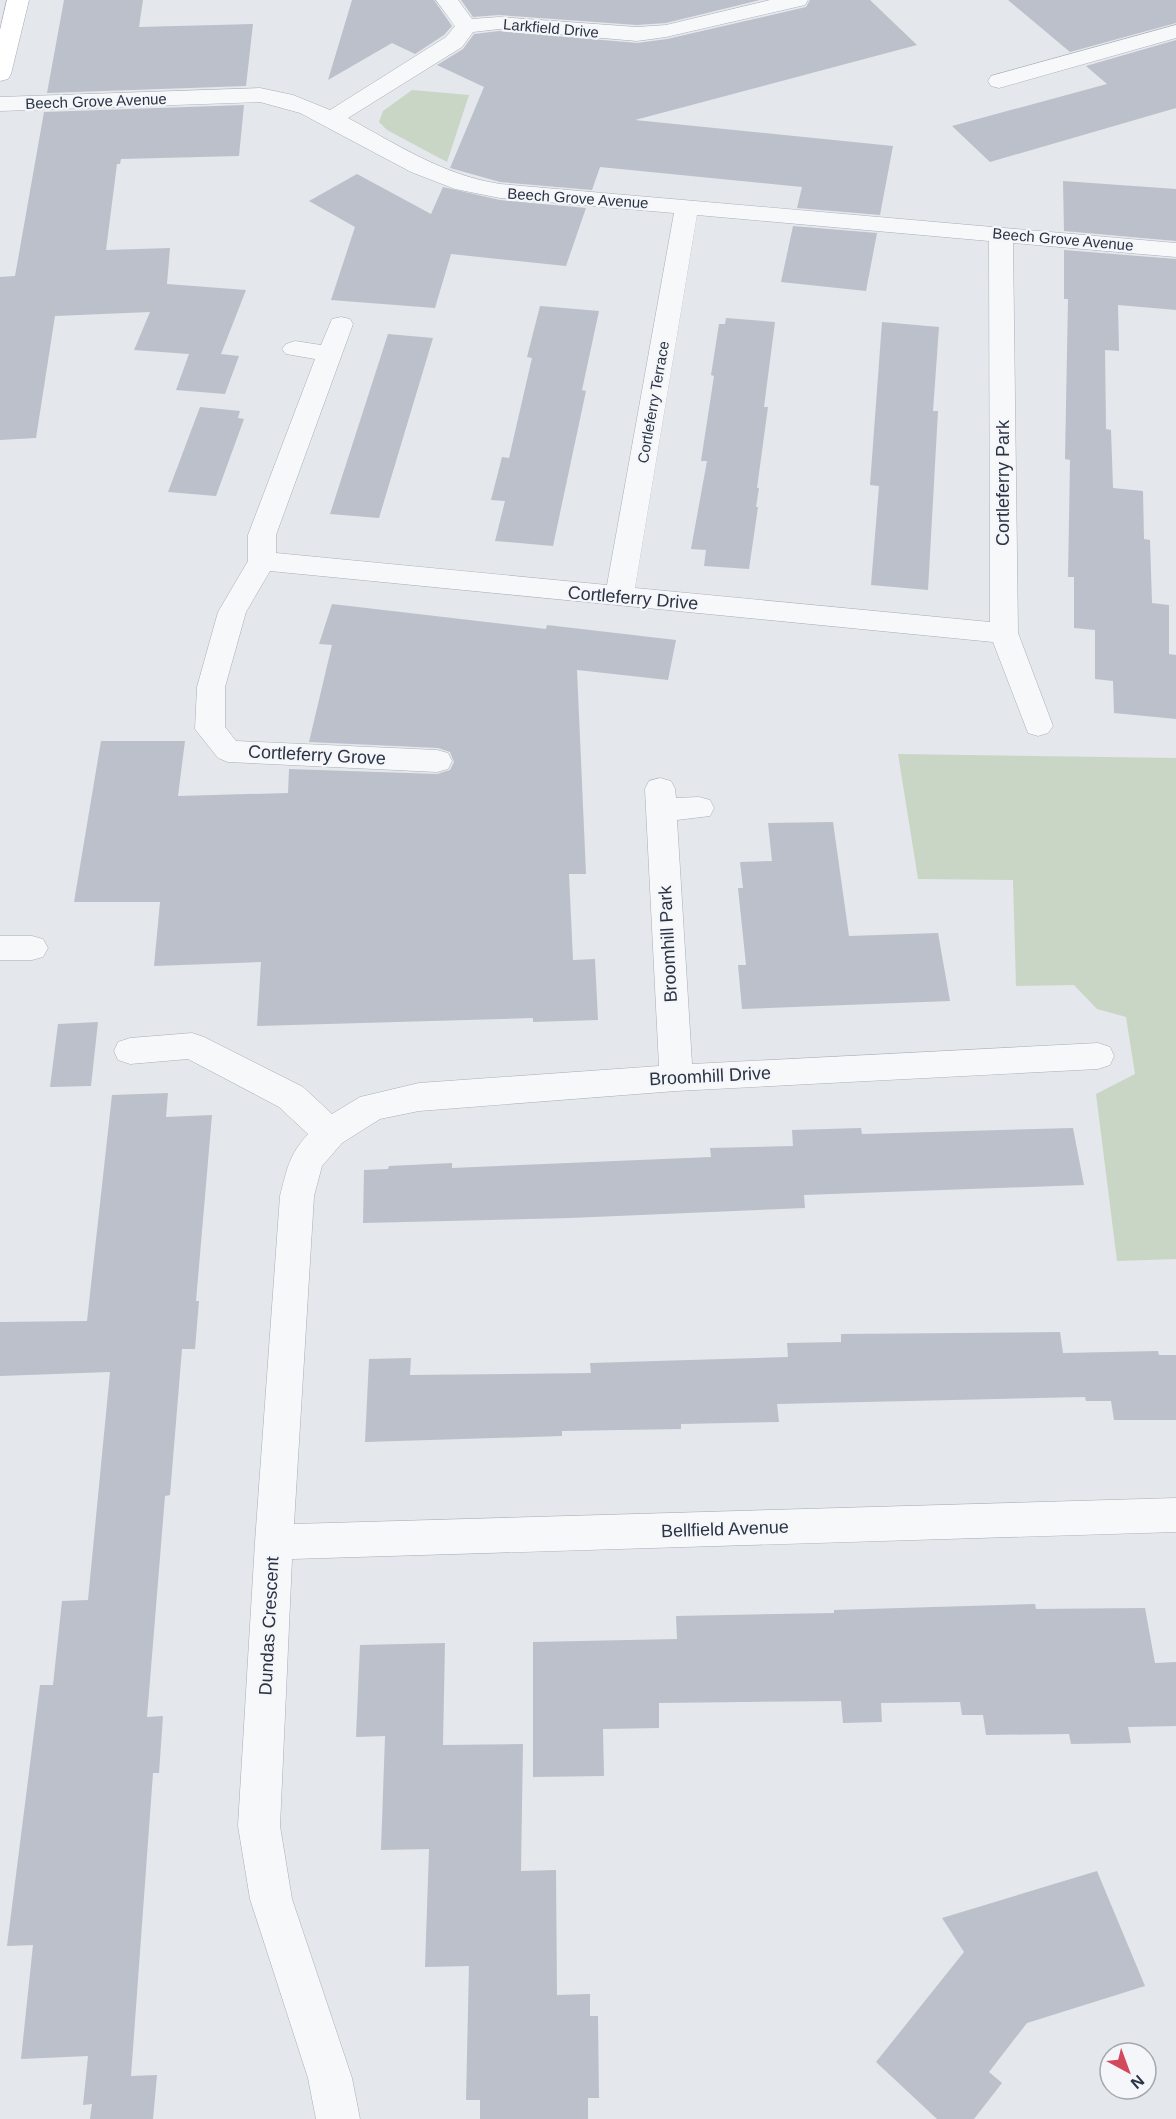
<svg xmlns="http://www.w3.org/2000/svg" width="1176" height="2119" viewBox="0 0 1176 2119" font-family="Helvetica,sans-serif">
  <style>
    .green { fill: #c9d6c5 }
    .building { fill: #bbc0ca }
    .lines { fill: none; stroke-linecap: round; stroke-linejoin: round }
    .minor-casing { stroke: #a9aeb7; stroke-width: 1 }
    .major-casing { stroke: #a3abb8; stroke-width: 1 }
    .minor { fill: #f7f8fa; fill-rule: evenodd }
    .major { fill: #fff; fill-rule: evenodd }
    .labels { text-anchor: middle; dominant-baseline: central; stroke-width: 4.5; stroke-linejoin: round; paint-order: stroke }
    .far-street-label { font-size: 15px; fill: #2b3445; stroke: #f4f6f9 }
    .street-label { font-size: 18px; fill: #2b3445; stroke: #f4f6f9 }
  </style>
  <rect width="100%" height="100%" fill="#e4e7ec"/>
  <path class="green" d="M 412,90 L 469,95 L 447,162 L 387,130 L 379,122 L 383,111 Z
    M 898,754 L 1176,758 L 1176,1259 L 1117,1261 L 1096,1094 L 1135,1074 L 1126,1017 L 1097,1009 L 1074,985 L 1016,986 L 1013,880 L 918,879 Z"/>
  <path class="building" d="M 64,0 L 143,0 L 139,27 L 253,24 L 246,86 L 47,93 Z
    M 352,0 L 434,0 L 452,26 L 444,35 L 415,54 L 392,43 L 328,80 Z
    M 461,0 L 760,0 L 666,23 L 637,25 L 499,15 L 473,17 Z
    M 810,0 L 870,0 L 917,45 L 635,120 L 893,146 L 880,215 L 797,208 L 802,187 L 600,167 L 592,190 L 500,182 L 450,168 L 484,87 L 437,65 L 463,49 L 474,34 L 499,31 L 637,43 L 667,39 L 806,7 Z
    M 1008,0 L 1176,0 L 1176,23 L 1070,52 Z
    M 1176,40 L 1176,108 L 990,162 L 952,126 L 1107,84 L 1086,66 Z
    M 244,105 L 239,156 L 121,159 L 120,164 L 117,164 L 106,250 L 170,248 L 167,284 L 246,290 L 221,354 L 239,356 L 225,394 L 176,390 L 189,354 L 134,350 L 150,312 L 55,316 L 36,438 L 0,440 L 0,277 L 15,276 L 44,112 Z
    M 357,174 L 431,214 L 443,187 L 500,200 L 586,208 L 566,266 L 451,254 L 435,308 L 331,300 L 355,227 L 309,201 Z
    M 1063,181 L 1176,189 L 1176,241 L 1064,231 Z
    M 793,226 L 877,233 L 866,291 L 781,282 Z
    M 1064,250 L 1176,259 L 1176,310 L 1118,305 L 1119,351 L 1105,350 L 1106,429 L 1111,430 L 1113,488 L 1143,491 L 1144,539 L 1150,540 L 1152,603 L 1169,605 L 1169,654 L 1176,655 L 1176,719 L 1114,713 L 1113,681 L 1095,679 L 1095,630 L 1074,628 L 1074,577 L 1068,577 L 1070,460 L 1065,459 L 1068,299 L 1064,299 Z
    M 540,306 L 599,311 L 582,390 L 586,391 L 553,546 L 495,541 L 505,501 L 491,500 L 502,457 L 509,458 L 532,358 L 527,357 Z
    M 726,318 L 775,322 L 764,407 L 768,407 L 757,488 L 759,488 L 756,507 L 758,507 L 749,569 L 704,566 L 706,550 L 691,549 L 707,461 L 701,461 L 714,376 L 711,375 L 719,324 L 725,324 Z
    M 882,322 L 939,327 L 933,411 L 938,411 L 928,590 L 871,585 L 879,486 L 870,485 Z
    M 388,334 L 433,338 L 379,518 L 330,514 Z
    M 200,407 L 240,411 L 238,418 L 244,419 L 216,496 L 168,492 Z
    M 332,604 L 546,629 L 547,625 L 676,640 L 668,680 L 577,670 L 586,874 L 569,874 L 573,960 L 595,959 L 598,1020 L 533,1022 L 533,1018 L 257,1026 L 261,962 L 154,966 L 160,902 L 74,902 L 101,741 L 185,741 L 178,796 L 288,793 L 289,769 L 437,774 L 450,770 L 454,762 L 450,752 L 438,748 L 309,742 L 332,645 L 319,644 Z
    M 833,822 L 849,936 L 938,933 L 950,1001 L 742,1009 L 738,965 L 746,965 L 738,888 L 743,888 L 740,862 L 772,861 L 768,823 Z
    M 98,1022 L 91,1086 L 50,1087 L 58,1024 Z
    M 168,1093 L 166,1117 L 212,1115 L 196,1301 L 199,1301 L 195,1349 L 182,1349 L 170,1495 L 165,1496 L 147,1717 L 163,1716 L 159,1773 L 153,1773 L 131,2076 L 157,2075 L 153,2119 L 90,2119 L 92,2104 L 83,2105 L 88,2056 L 21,2059 L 33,1945 L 7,1946 L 40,1685 L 53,1685 L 62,1601 L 88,1600 L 110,1372 L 0,1376 L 0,1322 L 87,1321 L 112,1095 Z
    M 861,1128 L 862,1134 L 1073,1128 L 1084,1185 L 804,1195 L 805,1208 L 570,1218 L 363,1223 L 364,1170 L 388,1169 L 389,1166 L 452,1163 L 452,1168 L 711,1157 L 710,1148 L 793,1146 L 792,1130 Z
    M 1060,1332 L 1063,1353 L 1158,1351 L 1159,1355 L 1176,1355 L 1176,1420 L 1114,1420 L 1111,1401 L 1086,1401 L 1085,1397 L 777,1404 L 779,1422 L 681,1424 L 681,1429 L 562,1431 L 562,1436 L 365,1442 L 369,1359 L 411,1358 L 410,1375 L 591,1373 L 590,1363 L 788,1357 L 787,1343 L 841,1342 L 841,1334 Z
    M 1035,1604 L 1036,1609 L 1145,1608 L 1155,1663 L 1176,1662 L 1176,1726 L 1128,1727 L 1131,1743 L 1071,1744 L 1069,1734 L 986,1735 L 983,1715 L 962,1715 L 960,1702 L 881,1703 L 882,1722 L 843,1723 L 841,1701 L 659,1703 L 659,1728 L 603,1729 L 604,1776 L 533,1777 L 533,1642 L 677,1639 L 676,1616 L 834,1613 L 834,1610 Z
    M 445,1643 L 443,1745 L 523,1744 L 521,1871 L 556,1870 L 557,1995 L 590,1994 L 590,2016 L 598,2016 L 599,2098 L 588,2098 L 588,2119 L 480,2119 L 480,2100 L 466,2100 L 469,1966 L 425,1967 L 429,1849 L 381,1850 L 385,1736 L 356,1737 L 360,1645 Z
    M 1097,1871 L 1145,1986 L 1027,2023 L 989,2072 L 1002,2083 L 974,2119 L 937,2119 L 876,2062 L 964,1952 L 942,1918 Z"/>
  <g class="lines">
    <g class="minor-casing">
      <path id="minor" d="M 436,0 L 458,0 L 472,19 L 499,17 L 637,27 L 666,25 L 770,0 L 808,0 L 805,5 L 666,37 L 637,41 L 499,29 L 473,32 L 462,47 L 348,118 C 398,145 443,175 500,184 L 1176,243 L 1176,257 L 1013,243 L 1018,633 L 1053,726 L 1048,733 L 1038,736 L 1028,733 L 993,642 L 270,571 L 246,612 L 225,687 L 225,727 L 236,741 L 437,750 L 448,753 L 452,761 L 448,769 L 437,772 L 228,762 L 218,758 L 195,729 L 197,687 L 218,612 L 248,561 L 248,535 L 315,359 L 286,354 L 282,349 L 286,344 L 295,341 L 321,345 L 332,319 L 341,317 L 350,319 L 353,324 L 276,535 L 276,553 L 607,585 L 674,213 L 500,198 L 455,189 L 411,172 L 300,113 L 260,102 L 0,111 L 0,97 L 260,88 L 293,95 L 330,110 L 446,37 L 455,26 ZM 697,215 L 989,241 L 990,622 L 635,588 Z
        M 1176,25 L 1176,38 L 999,88 L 991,86 L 988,81 L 991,76 Z
        M 660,778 L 671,781 L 675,789 L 676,798 L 699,797 L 710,800 L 714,808 L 710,816 L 677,820 L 692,1064 L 1098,1043 L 1110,1047 L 1114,1056 L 1110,1065 L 1098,1069 L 676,1091 L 419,1111 L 380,1119 L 342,1143 L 322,1166 L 314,1196 L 294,1524 L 1176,1498 L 1176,1532 L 292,1559 L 280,1826 L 292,1899 L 352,2078 L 360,2119 L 316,2119 L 308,2078 L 250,1899 L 238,1826 L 255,1542 L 280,1196 C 287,1169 289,1155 308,1134 L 279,1107 L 188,1059 L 130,1064 L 118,1060 L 114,1051 L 118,1042 L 130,1038 L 192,1033 L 204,1037 L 303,1087 L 332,1114 L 360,1097 L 419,1083 L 659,1066 L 645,789 L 649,781 Z
        M 0,936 L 32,936 L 43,939 L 48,948 L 43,957 L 32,960 L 0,960 Z"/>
    </g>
    <g class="major-casing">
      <path id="major" d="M 7,0 L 29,0 L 11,74 L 8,79 L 0,81 L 0,30 Z"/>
    </g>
    <use href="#minor" class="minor"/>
    <use href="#major" class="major"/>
  </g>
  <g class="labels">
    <g class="far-street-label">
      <text transform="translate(551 28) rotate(5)">Larkfield Drive</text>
      <text transform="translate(96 101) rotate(-2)">Beech Grove Avenue</text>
      <text transform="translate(578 198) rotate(4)">Beech Grove Avenue</text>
      <text transform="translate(1063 239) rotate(5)">Beech Grove Avenue</text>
      <text transform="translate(653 402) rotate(-80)">Cortleferry Terrace</text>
    </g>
    <g class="street-label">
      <text transform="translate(1003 483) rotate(-90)">Cortleferry Park</text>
      <text transform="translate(633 598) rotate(5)">Cortleferry Drive</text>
      <text transform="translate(317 755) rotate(3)">Cortleferry Grove</text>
      <text transform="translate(668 944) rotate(-93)">Broomhill Park</text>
      <text transform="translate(710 1076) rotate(-3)">Broomhill Drive</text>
      <text transform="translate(725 1529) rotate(-2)">Bellfield Avenue</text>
      <text transform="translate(269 1626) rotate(-87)">Dundas Crescent</text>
    </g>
  </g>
  <g transform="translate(1128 2071) rotate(139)"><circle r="28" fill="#f4f6f9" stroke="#a4a8b1" stroke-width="1.5"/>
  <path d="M0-4.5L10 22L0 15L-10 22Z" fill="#d1495b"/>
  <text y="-9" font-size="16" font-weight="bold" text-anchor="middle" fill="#2b3445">N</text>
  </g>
</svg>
